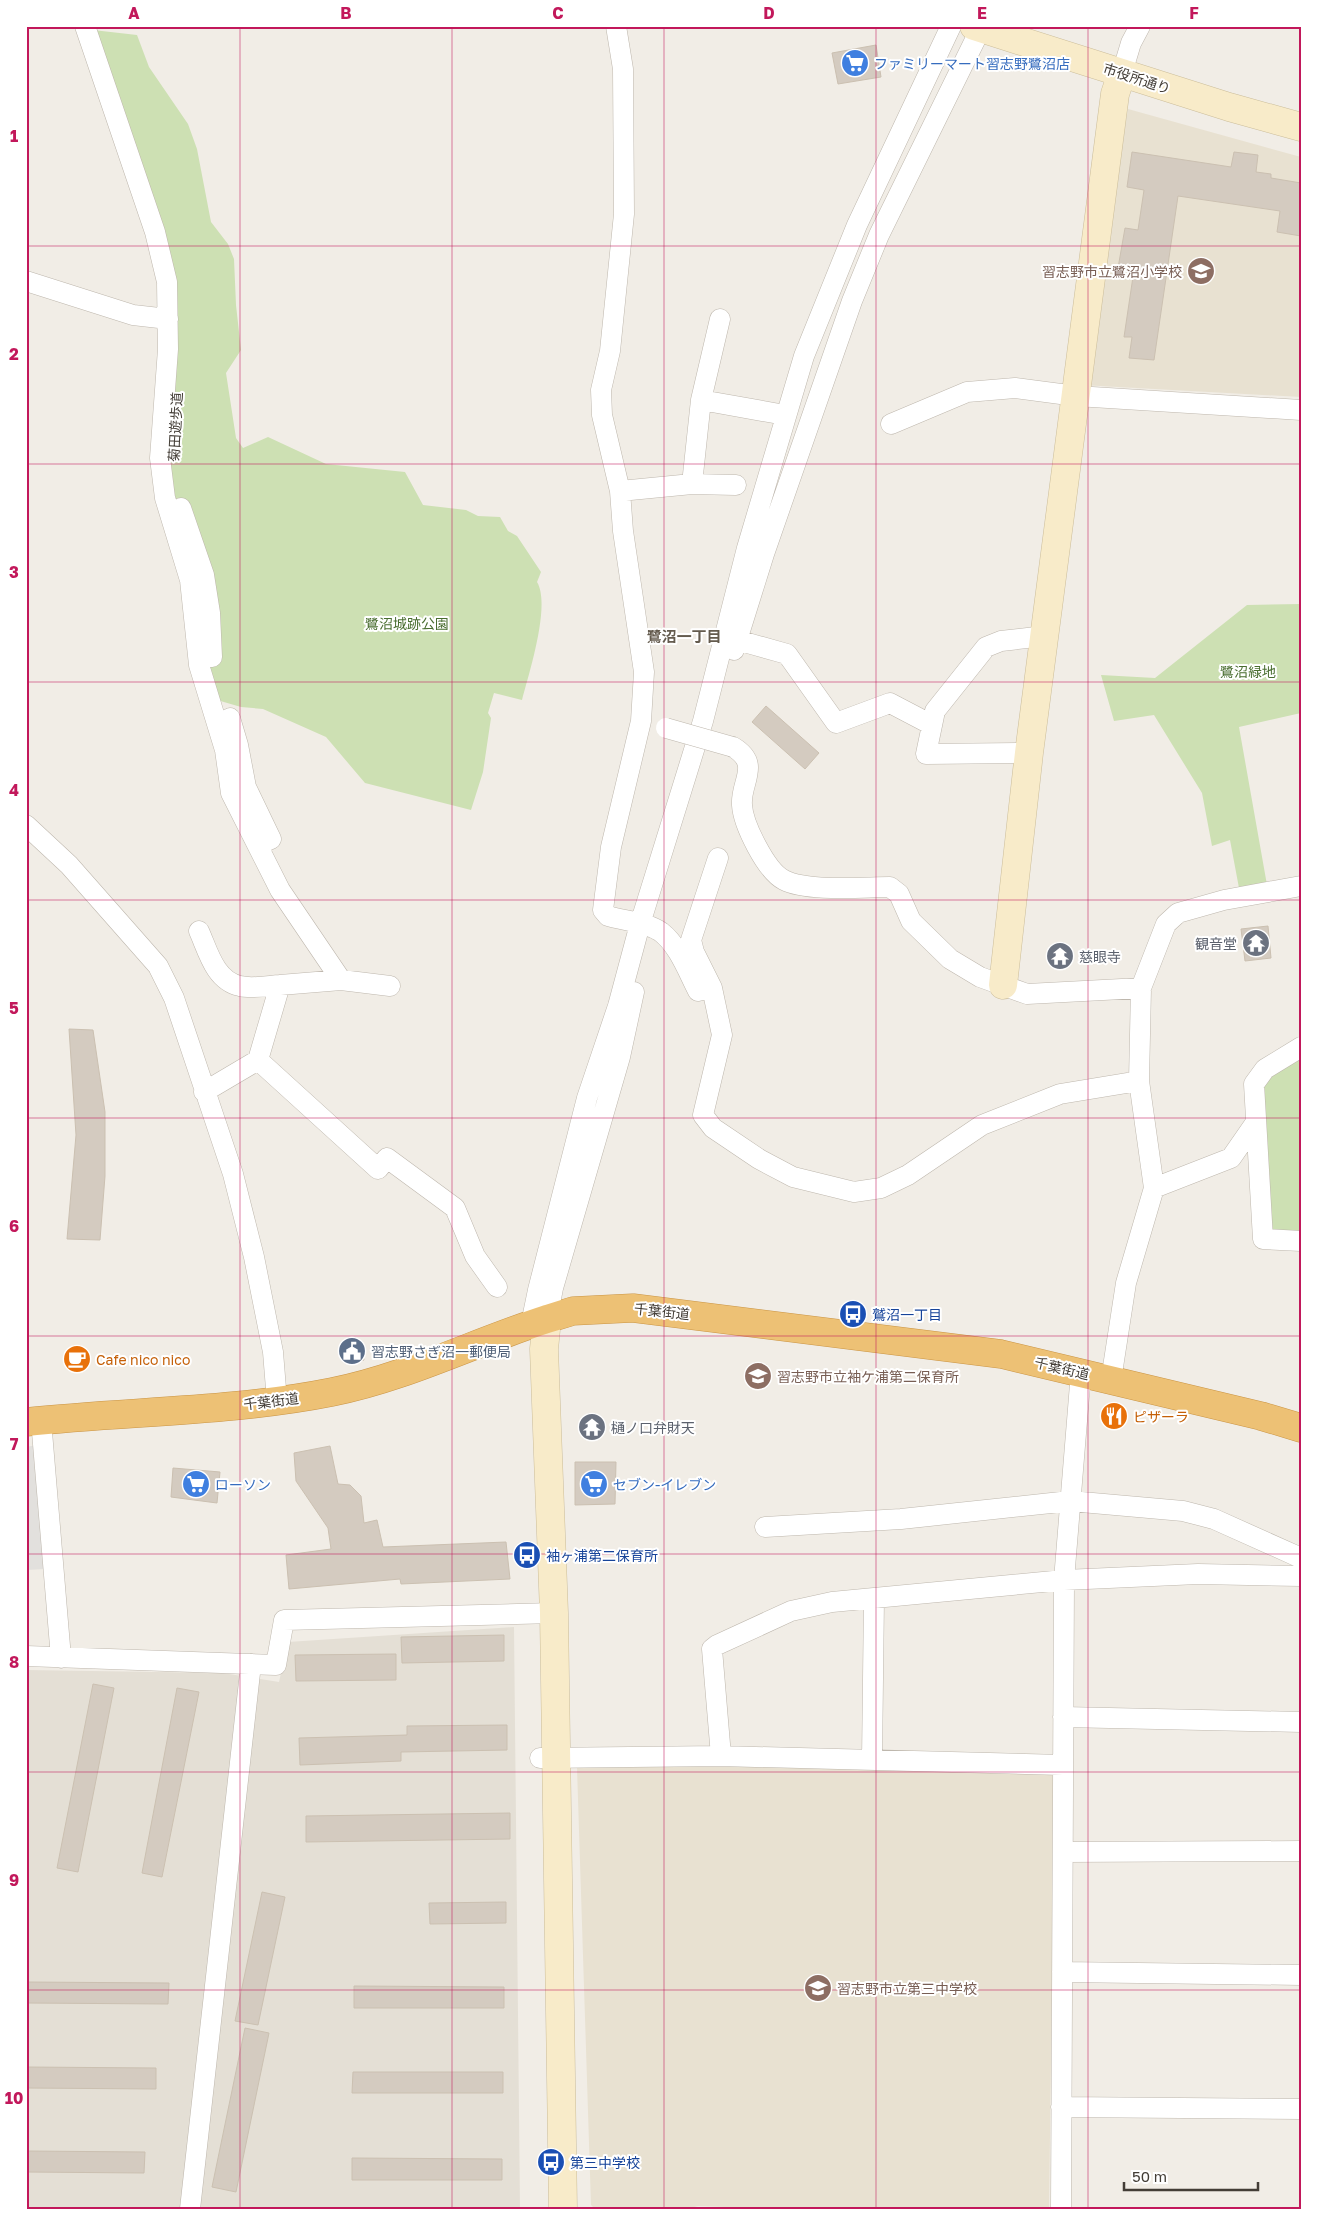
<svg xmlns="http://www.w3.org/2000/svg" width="1327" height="2235" viewBox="0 0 1327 2235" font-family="'Golos Text','Noto Sans JP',sans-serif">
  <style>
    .residential { fill: #e4dfd5 }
    .education { fill: #e8e1d1 }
    .green { fill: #cde0b3 }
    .parking { fill: #e2e0dd }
    .building { fill: #d4cbc0; stroke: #cbc0b1 }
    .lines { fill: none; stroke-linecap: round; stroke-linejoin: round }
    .street-casing { stroke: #beb7ad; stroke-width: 21 }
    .secondary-casing { stroke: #cbbd9a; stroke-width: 29 }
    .highway-casing { stroke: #ca9546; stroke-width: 29 }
    .street { stroke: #fff; stroke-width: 20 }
    .secondary { stroke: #f8ebc9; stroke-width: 28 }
    .highway { stroke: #edc175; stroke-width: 28 }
    .street-bridge-casing { stroke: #beb7ad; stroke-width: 21; stroke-linecap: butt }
    .street-bridge { stroke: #fff; stroke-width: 20 }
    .grid { fill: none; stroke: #c2185b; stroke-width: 1; stroke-opacity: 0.55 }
    .labels { text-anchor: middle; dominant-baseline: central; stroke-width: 4; stroke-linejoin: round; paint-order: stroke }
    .shop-label { font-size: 14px; fill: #366cbe; stroke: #fff; text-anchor: start }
    .street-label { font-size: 14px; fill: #433d36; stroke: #fff }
    .education-label { font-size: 14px; fill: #785e54; stroke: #fff; text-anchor: start }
    .park-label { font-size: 14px; fill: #496d30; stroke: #fff }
    .worship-label { font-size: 14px; fill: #5b616d; stroke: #fff; text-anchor: start }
    .transit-label { font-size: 14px; fill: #164399; stroke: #fff; text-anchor: start }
    .service-label { font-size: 14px; fill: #4e5e75; stroke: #fff; text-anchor: start }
    .food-label { font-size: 14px; fill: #c56008; stroke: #fff; text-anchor: start }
    .neighbourhood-label { font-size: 15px; font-weight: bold; fill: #645b4e; stroke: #fff }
    .neatline { fill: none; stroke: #c2185b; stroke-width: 2 }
    .grid-label { font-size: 16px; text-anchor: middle; font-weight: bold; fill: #c2185b }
  </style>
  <rect width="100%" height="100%" fill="#f1ede6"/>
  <path class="residential" d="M 514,1627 L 520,2209 L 26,2209 L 26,1670 L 223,1673 L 279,1682 L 288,1642 Z"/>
  <path class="education" d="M 1128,109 L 1301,157 L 1301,397 L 1082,385 Z
    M 587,1761 L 1055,1772 L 1049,2209 L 775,2209 L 698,2206 L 687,2209 L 595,2209 L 591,2205 L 577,1768 Z"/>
  <path class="green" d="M 93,30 L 137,35 L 149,67 L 188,124 L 197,149 L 211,222 L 228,244 L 234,259 L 236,305 L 241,350 L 226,373 L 236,438 L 243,448 L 268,437 L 326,464 L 405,472 L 423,505 L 466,510 L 478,516 L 500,517 L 508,531 L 517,536 L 541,572 L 537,582 C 551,605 529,673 522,700 L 494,693 L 488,713 L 491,718 L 483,772 L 471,810 L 365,783 L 326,737 L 263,709 L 241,707 L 217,700 L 169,499 L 174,384 L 170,267 Z
    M 1301,604 L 1301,713 L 1239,727 L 1267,885 L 1239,888 L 1230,840 L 1212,846 L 1202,793 L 1154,715 L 1114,721 L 1101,675 L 1155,678 L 1247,605 Z
    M 1301,1048 L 1301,1241 L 1263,1239 L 1254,1084 Z"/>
  <path class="parking" d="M 37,1445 L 46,1569 L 26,1570 L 26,1447 Z"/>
  <path class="building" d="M 876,45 L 881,77 L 838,84 L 832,53 Z
    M 1132,152 L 1231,167 L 1234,152 L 1258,155 L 1256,172 L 1271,174 L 1271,178 L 1301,183 L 1301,236 L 1277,232 L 1280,211 L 1178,196 L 1154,360 L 1129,358 L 1132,337 L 1124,337 L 1134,270 L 1118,268 L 1125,228 L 1138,230 L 1144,190 L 1127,187 Z
    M 766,706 L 819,753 L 805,769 L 752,722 Z
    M 1268,926 L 1271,958 L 1245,961 L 1241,929 Z
    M 69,1029 L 93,1030 L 105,1112 L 105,1176 L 100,1240 L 67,1239 L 76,1135 Z
    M 360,1340 L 364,1360 L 349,1364 L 345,1344 Z
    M 330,1446 L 338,1484 L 350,1485 L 361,1496 L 364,1523 L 377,1520 L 383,1547 L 506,1542 L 510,1579 L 401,1584 L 400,1579 L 289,1589 L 286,1555 L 331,1549 L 328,1528 L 296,1481 L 294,1453 Z
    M 575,1462 L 616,1462 L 615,1504 L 575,1505 Z
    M 173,1468 L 220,1472 L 217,1503 L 171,1497 Z
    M 504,1635 L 504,1661 L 402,1663 L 401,1637 Z
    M 396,1654 L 396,1680 L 296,1681 L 295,1655 Z
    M 93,1684 L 114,1688 L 78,1872 L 57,1868 Z
    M 177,1688 L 199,1692 L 162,1877 L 142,1873 Z
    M 507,1725 L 507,1750 L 401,1752 L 401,1761 L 300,1765 L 299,1738 L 407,1735 L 407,1726 Z
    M 510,1813 L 510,1839 L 306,1842 L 306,1816 Z
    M 262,1892 L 285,1897 L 258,2025 L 235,2021 Z
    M 506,1902 L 506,1923 L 430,1924 L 429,1903 Z
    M 26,1982 L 169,1983 L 168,2004 L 26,2003 Z
    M 354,1986 L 504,1987 L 504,2008 L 354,2008 Z
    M 245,2028 L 269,2033 L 236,2192 L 212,2187 Z
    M 26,2067 L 156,2068 L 156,2089 L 26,2088 Z
    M 353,2072 L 503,2072 L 503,2093 L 352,2093 Z
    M 26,2151 L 145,2152 L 144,2173 L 26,2172 Z
    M 352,2158 L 502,2159 L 502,2180 L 352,2180 Z"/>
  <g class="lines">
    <g class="street-casing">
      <path id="street" d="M 85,26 L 155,232 L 167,282 L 168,349 L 160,458 L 165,498 L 190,580 L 199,665 L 225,750 L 231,793 L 280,890 L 341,980
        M 616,26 L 623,69 L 624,214 L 610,351 L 601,390 L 602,415 L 620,491 L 623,531 L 644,672 L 641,721 L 611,847 L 603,910 L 608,916 C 625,921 646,922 661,932 C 679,946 688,972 698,991 L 712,988
        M 1122,73 L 1131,43 L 1140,26
        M 26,281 L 133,315 L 168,319
        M 701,400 L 785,415
        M 891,424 L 967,392 L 1015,388 L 1076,396 L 1301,410
        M 692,484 L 701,400 L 720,319
        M 620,491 L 692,484 L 736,485
        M 181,508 L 204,575 L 210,613 L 212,657
        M 737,640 L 787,654 L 836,723 L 890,703 L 932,725
        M 734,650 L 764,554 L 852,301 L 879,235 L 981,28
        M 230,718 L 238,745 L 246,787 L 271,839 L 258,845
        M 733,747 C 762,764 740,782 742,805 C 743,824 766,871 784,880 C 807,892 864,887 890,887 L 899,894 L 911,921 L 950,959 L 980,977 L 1027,994 L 1141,988
        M 1029,753 L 926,754 L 935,711 L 986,647 L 1001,641 L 1045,636
        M 26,825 L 69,865 L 158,966 L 174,998 L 233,1174 L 254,1257 L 273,1352 L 277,1401
        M 718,858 L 691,940 L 694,952 L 712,988 L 722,1035 L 703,1115 L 713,1128 L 759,1159 L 793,1177 L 854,1192 L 881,1188 L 908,1175 L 982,1125 L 1060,1094 L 1139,1081
        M 199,931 C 208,951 215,981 240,986 C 251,989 267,986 280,985
        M 1301,1047 L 1265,1069 L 1254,1084 L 1263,1239 L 1301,1241
        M 258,1060 L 378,1169 L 387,1158 L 455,1208 L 475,1256 L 497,1287
        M 204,1092 L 258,1060 L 280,985 L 341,980 L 390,986
        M 1154,1188 L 1139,1081 L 1141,988 L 1166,924 L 1178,913 L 1224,900 L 1301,886
        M 547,1319 L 553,1288 L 620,1057 L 634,992
        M 531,1324 L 538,1290 L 587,1098 L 618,1006 L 640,924 L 703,721 L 747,548 L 804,356 L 857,225 L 951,26
        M 1111,1380 L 1126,1283 L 1154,1188 L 1231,1158 L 1256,1122
        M 41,1420 L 61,1658
        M 765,1527 L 901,1519 L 1070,1501 L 1183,1511 L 1214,1519 L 1301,1558
        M 26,1656 L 276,1665 L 284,1620 L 554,1613
        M 1063,1717 L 1301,1722
        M 721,1756 L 712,1649 L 717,1645 L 791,1611 L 832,1602 L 1064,1580 L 1198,1574 L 1301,1576
        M 540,1758 L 721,1756 L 1063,1765
        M 872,1760 L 874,1598
        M 1063,1852 L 1301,1851
        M 1062,1972 L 1301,1975
        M 1061,2107 L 1301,2109
        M 190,2209 L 251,1664
        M 1061,2209 L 1064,1580 L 1081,1372"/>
    </g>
    <g class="secondary-casing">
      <path id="secondary" d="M 974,26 L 1229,107 L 1301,127
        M 1003,985 L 1029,753 L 1115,94 L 1122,73
        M 547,1319 L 544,1349 L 554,1613 L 563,2209"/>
    </g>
    <g class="highway-casing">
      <path id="highway" d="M 26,1422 C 128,1411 232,1412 332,1392 C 407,1377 475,1342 547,1319 L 573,1311 L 633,1308 L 1001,1354 L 1261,1416 L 1301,1428"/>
    </g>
    <use href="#street" class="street"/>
    <use href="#secondary" class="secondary"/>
    <use href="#highway" class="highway"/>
    <g class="street-bridge-casing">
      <path id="street-bridge" d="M 666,728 L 733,747"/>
    </g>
    <use href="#street-bridge" class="street-bridge"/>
  </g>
  <path class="grid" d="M 240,26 L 240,2209M 452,26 L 452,2209M 664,26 L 664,2209M 876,26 L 876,2209M 1088,26 L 1088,2209M 26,246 L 1301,246M 26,464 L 1301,464M 26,682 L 1301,682M 26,900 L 1301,900M 26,1118 L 1301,1118M 26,1336 L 1301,1336M 26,1554 L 1301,1554M 26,1772 L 1301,1772M 26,1990 L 1301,1990"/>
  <defs>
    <g id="supermarket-disc" transform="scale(1.4375)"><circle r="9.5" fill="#3f7fe0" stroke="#fff"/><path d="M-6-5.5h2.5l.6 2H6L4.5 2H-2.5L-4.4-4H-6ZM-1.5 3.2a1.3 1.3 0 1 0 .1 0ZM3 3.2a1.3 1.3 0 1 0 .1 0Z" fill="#fff"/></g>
    <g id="school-disc" transform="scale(1.4375)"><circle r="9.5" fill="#8d6e63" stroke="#fff"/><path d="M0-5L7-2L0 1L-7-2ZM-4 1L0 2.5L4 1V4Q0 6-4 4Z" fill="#fff"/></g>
    <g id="temple-disc" transform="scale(1.4375)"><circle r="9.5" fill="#6b7280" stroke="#fff"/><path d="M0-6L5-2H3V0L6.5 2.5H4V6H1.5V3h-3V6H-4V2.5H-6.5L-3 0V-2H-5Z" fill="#fff"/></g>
    <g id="bus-disc" transform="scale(1.4375)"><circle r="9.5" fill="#1a4fb4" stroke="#fff"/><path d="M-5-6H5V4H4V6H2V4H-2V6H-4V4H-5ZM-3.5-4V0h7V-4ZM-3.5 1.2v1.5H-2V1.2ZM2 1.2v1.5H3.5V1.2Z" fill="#fff"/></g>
    <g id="civic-disc" transform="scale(1.4375)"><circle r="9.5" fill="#5c6f8a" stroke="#fff"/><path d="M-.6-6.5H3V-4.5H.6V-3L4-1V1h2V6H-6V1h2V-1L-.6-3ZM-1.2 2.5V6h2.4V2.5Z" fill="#fff"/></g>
    <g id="cafe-disc" transform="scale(1.4375)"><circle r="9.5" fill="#e8710a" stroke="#fff"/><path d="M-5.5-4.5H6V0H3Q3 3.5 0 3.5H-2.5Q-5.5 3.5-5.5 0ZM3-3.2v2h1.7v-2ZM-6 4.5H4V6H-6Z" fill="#fff"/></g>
    <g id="restaurant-disc" transform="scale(1.4375)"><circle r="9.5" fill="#e8710a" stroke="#fff"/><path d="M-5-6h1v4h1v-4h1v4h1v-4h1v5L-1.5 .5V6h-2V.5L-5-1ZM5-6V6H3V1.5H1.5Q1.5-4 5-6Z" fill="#fff"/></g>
  </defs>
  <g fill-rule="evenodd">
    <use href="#supermarket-disc" x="855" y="63"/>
    <use href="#school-disc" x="1201" y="271"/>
    <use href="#temple-disc" x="1256" y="943"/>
    <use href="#temple-disc" x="1060" y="956"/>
    <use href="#bus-disc" x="853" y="1314"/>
    <use href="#civic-disc" x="352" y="1351"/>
    <use href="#cafe-disc" x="77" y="1359"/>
    <use href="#school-disc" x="758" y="1376"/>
    <use href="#restaurant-disc" x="1114" y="1416"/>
    <use href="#temple-disc" x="592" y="1427"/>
    <use href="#supermarket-disc" x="196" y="1484"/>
    <use href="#supermarket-disc" x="594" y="1484"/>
    <use href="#bus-disc" x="527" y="1555"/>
    <use href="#school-disc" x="818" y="1988"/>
    <use href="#bus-disc" x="551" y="2162"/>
  </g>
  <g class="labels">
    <g class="shop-label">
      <text x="874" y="63">ファミリーマート習志野鷺沼店</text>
      <text x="215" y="1484">ローソン</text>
      <text x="613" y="1484">セブン-イレブン</text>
    </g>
    <g class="street-label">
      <text transform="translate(1137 78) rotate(18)">市役所通り</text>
      <text transform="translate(175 427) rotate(-87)">菊田遊歩道</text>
      <text transform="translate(662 1311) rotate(6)">千葉街道</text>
      <text transform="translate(1062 1368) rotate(13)">千葉街道</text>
      <text transform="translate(271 1401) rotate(-7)">千葉街道</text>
    </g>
    <g class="education-label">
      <text x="1182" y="271" text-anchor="end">習志野市立鷺沼小学校</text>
      <text x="777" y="1376">習志野市立袖ケ浦第二保育所</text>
      <text x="837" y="1988">習志野市立第三中学校</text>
    </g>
    <g class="park-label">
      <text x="407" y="623">鷺沼城跡公園</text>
      <text x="1248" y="671">鷺沼緑地</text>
    </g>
    <g class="worship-label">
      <text x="1237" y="943" text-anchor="end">観音堂</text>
      <text x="1079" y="956">慈眼寺</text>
      <text x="611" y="1427">樋ノ口弁財天</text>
    </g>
    <g class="transit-label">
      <text x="872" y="1314">鷲沼一丁目</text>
      <text x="546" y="1555">袖ヶ浦第二保育所</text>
      <text x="570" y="2162">第三中学校</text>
    </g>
    <g class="service-label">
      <text x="371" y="1351">習志野さぎ沼一郵便局</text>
    </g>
    <g class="food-label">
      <text x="96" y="1359">Cafe nico nico</text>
      <text x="1133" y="1416">ピザーラ</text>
    </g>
    <g class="neighbourhood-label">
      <text x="684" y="636">鷺沼一丁目</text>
    </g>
  </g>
  <rect width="1327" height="2235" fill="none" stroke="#ffffff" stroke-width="55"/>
  <path d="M1124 2182v8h134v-8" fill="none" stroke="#433d36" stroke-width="2.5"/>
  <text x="1132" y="2182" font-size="15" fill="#433d36" stroke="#ffffff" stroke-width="4" paint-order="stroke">50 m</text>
  <rect x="28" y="28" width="1272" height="2180" class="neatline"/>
  <g class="grid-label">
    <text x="134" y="19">A</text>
    <text x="346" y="19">B</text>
    <text x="558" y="19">C</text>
    <text x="769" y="19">D</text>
    <text x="982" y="19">E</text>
    <text x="1194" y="19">F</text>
    <text x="14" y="142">1</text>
    <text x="14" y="360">2</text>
    <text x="14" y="578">3</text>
    <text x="14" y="796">4</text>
    <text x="14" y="1014">5</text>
    <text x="14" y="1232">6</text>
    <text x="14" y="1450">7</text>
    <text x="14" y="1668">8</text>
    <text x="14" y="1886">9</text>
    <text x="14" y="2104">10</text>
  </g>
</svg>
